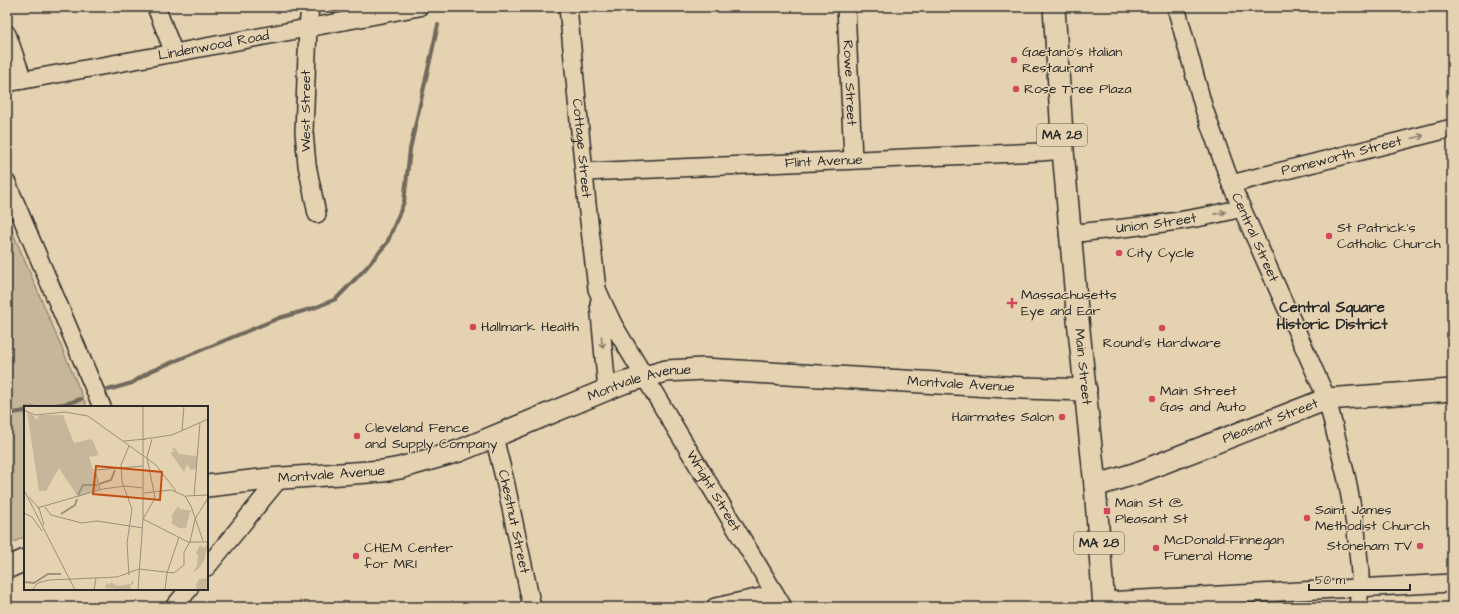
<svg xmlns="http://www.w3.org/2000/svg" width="1459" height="614" viewBox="0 0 1459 614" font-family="'Architects Daughter',sans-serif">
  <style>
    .green { fill: #c7b79a; stroke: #797162 }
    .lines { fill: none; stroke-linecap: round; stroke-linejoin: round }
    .stream { stroke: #70695c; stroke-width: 4 }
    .minor-casing { stroke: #2b2b2b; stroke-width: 20 }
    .major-casing { stroke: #2b2b2b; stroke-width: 24 }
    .minor { stroke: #e5d2b0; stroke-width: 17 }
    .major { stroke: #e5d2b0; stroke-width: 21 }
    .oneway { stroke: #887e6e }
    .poi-dot { fill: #d1495b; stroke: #e5d2b0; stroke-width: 1.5 }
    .labels { text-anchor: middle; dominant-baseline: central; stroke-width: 3; stroke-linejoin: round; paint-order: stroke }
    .shield { fill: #e5d2b0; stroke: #635d53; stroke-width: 1 }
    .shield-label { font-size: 13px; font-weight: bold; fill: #2b2b2b }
    .street-label { font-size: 14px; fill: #2b2b2b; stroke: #e5d2b0 }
    .poi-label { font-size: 14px; fill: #2b2b2b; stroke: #e5d2b0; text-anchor: start }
    .neighbourhood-label { font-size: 15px; font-weight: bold; fill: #2b2b2b; stroke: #e5d2b0 }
    .inset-river { fill: none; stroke: #9e927d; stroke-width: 2 }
    .inset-road { fill: none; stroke: #9b8f7b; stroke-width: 1 }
    .view { fill: #c25012; fill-opacity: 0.15; stroke: #c25012; stroke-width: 2 }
    .inset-edge { fill: none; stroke: #2b2b2b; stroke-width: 2 }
  </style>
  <rect width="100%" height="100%" fill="#e5d2b0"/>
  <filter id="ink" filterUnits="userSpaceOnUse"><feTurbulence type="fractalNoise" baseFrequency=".025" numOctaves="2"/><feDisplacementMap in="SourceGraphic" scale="8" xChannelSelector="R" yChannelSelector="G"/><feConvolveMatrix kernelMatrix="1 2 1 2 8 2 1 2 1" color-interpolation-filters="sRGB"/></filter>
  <g filter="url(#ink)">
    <path class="green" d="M 7,219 L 87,407 L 25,407 L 25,537 L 7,545 Z"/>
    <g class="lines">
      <path class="stream" d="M 108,390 L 132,383 L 151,371 L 279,318 L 314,308 L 336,299 L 366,268 L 387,243 L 404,202 L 410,149 L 438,25
        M 45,407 L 69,403 L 81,399
        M 7,414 L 25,411"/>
      <g class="minor-casing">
        <g id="minor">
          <path d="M 156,7 L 174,53"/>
          <path d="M 310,7 L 308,28 L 304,132 L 307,165 L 317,214"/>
          <path id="s1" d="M 568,7 L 587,204 L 597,289 L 604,305 L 614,326 L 783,607"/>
          <path id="s2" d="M 846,7 L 853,159"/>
          <path id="s3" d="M 1176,7 L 1204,109 L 1231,184 L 1327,399 L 1347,480 L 1356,530 L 1360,573 L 1360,588 L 1358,607"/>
          <path d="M 7,34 L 23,80"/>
          <path id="s4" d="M 7,83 L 174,53 L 419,7"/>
          <path id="s5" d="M 584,172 L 1040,152 L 1063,150"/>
          <path d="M 7,183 L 102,407"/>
          <path id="s6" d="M 1231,184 L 1452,128"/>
          <path id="s7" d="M 1071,234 C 1127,227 1186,223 1241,208"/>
          <path d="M 599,303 L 607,390"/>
          <path id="s8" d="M 494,437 L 506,485 L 532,607"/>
          <path d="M 207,567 L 279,479"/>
          <path d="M 1104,601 L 1452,583"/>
          <path d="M 174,607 L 189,589"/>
          <path d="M 715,607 L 775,594"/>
        </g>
      </g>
      <g class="major-casing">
        <g id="major">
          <path id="s9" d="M 1054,7 L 1063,150 L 1077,310 L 1095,486 L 1104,607"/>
          <path id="s10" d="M 207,486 L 269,479 L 383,471 L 400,468 L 459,451 L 623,383 L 666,371 L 704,369 L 1024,388 L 1086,390"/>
          <path id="s11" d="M 1095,486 L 1137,473 L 1327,399 L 1452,390"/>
          <path d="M 7,568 L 25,560"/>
        </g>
      </g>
      <use href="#minor" class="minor"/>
      <use href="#major" class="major"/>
    </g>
    <defs><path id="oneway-shaft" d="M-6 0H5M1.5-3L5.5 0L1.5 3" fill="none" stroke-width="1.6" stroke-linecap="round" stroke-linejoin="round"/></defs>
    <g class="oneway">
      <use href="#oneway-shaft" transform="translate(1418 137) rotate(-15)"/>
      <use href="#oneway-shaft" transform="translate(1220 213) rotate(-11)"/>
      <use href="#oneway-shaft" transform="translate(602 342) rotate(84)"/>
    </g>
  </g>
  <g class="poi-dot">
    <circle cx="1014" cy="60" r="4"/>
    <circle cx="1016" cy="89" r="4"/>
    <circle cx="1329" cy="236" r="4"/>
    <circle cx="1119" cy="253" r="4"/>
    <path d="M1010 297h4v4h4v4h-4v4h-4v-4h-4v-4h4z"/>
    <circle cx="473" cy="327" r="4"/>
    <circle cx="1162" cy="328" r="4"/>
    <circle cx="1152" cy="399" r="4"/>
    <circle cx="1062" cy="417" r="4"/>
    <circle cx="357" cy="436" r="4"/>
    <rect x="1103" y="507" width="8" height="8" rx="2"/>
    <circle cx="1307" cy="518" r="4"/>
    <circle cx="1420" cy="546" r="4"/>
    <circle cx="1156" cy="548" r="4"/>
    <circle cx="356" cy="556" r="4"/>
  </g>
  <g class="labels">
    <g class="shield">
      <rect x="1037" y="124" width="50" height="22" rx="3"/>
      <rect x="1074" y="532" width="50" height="22" rx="3"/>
    </g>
    <g class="shield-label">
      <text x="1062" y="135">MA 28</text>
      <text x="1099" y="543">MA 28</text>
    </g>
    <g class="street-label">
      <text stroke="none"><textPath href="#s4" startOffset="210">Lindenwood Road</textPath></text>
      <text stroke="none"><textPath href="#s2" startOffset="76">Rowe Street</textPath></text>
      <text transform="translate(306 111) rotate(-90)">West Street</text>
      <text stroke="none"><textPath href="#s1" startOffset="142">Cottage Street</textPath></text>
      <text stroke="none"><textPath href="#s6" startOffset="114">Pomeworth Street</textPath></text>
      <text stroke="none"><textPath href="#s5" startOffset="240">Flint Avenue</textPath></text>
      <text stroke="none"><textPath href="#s7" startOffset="86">Union Street</textPath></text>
      <text stroke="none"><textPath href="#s3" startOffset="244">Central Street</textPath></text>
      <text stroke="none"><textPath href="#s9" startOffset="361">Main Street</textPath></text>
      <text stroke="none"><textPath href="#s10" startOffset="449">Montvale Avenue</textPath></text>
      <text stroke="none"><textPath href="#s10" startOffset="773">Montvale Avenue</textPath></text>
      <text stroke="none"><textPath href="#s11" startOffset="187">Pleasant Street</textPath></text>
      <text stroke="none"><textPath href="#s10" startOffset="125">Montvale Avenue</textPath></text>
      <text stroke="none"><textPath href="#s1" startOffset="517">Wright Street</textPath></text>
      <text stroke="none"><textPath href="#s8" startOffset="87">Chestnut Street</textPath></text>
    </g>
    <g class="poi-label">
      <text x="1022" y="52">Gaetano's Italian<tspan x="1022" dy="16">Restaurant</tspan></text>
      <text x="1024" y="89">Rose Tree Plaza</text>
      <text x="1337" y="228">St Patrick's<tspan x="1337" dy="16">Catholic Church</tspan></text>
      <text x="1127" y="253">City Cycle</text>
      <text x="1021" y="295">Massachusetts<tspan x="1021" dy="16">Eye and Ear</tspan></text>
      <text x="481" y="327">Hallmark Health</text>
      <text x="1162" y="343" text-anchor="middle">Round's Hardware</text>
      <text x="1160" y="391">Main Street<tspan x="1160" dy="16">Gas and Auto</tspan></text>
      <text x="1054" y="417" text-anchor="end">Hairmates Salon</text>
      <text x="365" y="428">Cleveland Fence<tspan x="365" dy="16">and Supply Company</tspan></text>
      <text x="1115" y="503">Main St @<tspan x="1115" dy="16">Pleasant St</tspan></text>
      <text x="1315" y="510">Saint James<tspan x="1315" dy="16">Methodist Church</tspan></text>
      <text x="1164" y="540">McDonald-Finnegan<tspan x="1164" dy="16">Funeral Home</tspan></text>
      <text x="1412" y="546" text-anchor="end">Stoneham TV</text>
      <text x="364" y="548">CHEM Center<tspan x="364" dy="16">for MRI</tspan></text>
    </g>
    <g class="neighbourhood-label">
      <text x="1332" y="307">Central Square<tspan x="1332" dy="17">Historic District</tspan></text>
    </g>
  </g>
  <g transform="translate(24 406)">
    <rect width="184" height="184" fill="#e5d2b0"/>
    <path d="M 3,6 L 10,10 L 12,14 L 16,9 L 39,9 L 50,37 L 68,33 L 75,49 L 65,51 L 75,83 L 54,91 L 35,62 L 22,85 L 15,85 ZM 150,41 L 155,48 L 173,50 L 172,63 L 167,64 L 163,58 L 160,66 L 146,46 L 151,46 L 148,43 ZM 154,100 L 156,103 L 169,105 L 166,106 L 162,122 L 155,122 L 147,117 L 149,114 L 147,111 ZM 184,138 L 180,155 L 175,162 L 169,167 L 173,159 L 174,149 L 172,147 L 176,139 L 180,142 ZM 184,172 L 184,181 L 181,184 L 173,184 L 172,179 L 175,173 ZM 108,174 L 110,177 L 106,180 L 108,184 L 81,182 L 83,176 L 84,179 L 87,176 L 93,180 L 107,178 Z" fill="#c7b79a"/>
    <path class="inset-river" d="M 75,78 L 87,74 L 91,64M 54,89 L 59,79 L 73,79M 37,108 L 51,99 L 53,93M 0,176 L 10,177 L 24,168 L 37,168"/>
    <path class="inset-road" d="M 0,4 L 11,9 L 41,6 L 64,10 L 132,59 L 152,85M 158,25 L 160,0M 120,33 L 148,29 L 184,13M 100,35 L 122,33M 0,84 L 51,184M 76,84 L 71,64 L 119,60M 120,87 L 147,84 L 161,90 L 167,100 L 179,135M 162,90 L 184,89M 170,90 L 176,17M 5,91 L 15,102 L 20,119M 21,101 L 27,109 L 58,117 L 73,115 L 119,122M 13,102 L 79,83 L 101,80 L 119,82M 0,107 L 8,111 L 18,125M 119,113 L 131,92 L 123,51 L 128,33M 119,113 L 164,136 L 184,136M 166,136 L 171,113 L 184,92M 115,163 L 150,167 L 160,159 L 160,146 L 166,136M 105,169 L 103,137 L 108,103 L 98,76 L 97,59 L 105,40M 8,184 L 14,177 L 25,174 L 93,171 L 115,163M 70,184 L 72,172M 114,184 L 119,113 L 119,0M 141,184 L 143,167 L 155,131"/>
    <path class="view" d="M 72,60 L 138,66 L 136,94 L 69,88 Z"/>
    <rect width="184" height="184" class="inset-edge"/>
  </g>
  <rect width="1459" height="614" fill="none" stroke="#e5d2b0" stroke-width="24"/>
  <rect x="12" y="12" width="1435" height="590" fill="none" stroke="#2b2b2b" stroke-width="1.5" filter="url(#ink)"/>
  <path d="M1309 584v6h101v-6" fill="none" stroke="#2b2b2b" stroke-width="2"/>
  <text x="1315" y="584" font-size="12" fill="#2b2b2b" stroke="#e5d2b0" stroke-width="3" paint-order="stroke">50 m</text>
</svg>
